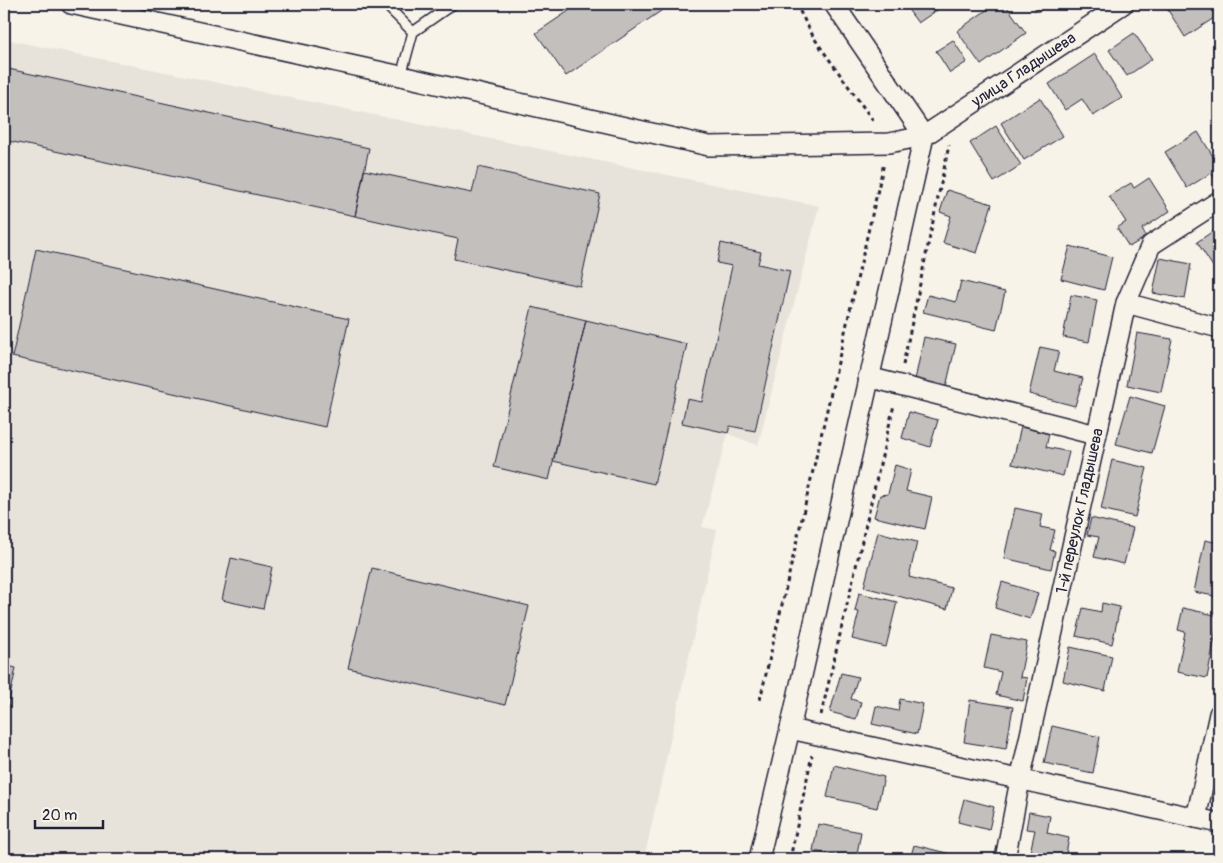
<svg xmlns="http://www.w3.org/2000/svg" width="1223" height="863" viewBox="0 0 1223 863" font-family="Pangolin,sans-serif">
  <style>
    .built { fill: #e7e3db }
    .building { fill: #c2bfbd; stroke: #22223b }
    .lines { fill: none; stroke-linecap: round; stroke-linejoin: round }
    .service-casing { stroke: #22223b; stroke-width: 12 }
    .minor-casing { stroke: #22223b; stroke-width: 22 }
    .path { stroke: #22223b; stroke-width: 3; stroke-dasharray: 4 4; stroke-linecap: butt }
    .service { stroke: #f7f3e8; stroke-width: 9 }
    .minor { stroke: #f7f3e8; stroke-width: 19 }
    .labels { text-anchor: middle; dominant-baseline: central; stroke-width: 4; stroke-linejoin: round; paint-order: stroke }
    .street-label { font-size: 16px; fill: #22223b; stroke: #f7f3e8 }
  </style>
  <rect width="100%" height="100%" fill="#f7f3e8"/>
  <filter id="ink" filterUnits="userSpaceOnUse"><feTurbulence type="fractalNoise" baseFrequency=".02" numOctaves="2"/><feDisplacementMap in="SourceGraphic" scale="10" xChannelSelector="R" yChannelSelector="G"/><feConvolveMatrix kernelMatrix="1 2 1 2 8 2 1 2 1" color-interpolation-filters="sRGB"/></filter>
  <g filter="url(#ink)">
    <path class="built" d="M 4,39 L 819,206 L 758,445 L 728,434 L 702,527 L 717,530 L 644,859 L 4,859 Z"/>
    <path class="building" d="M 579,4 L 671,4 L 566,76 L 536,33 Z
      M 904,4 L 946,4 L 918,23 Z
      M 995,4 L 1005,4 L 1026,33 L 981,65 L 957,31 Z
      M 1032,4 L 1050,4 L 1037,12 Z
      M 1171,4 L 1209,4 L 1217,16 L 1185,37 L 1166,7 Z
      M 1134,33 L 1152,59 L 1127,76 L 1109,50 Z
      M 953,40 L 967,62 L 950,73 L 936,51 Z
      M 1095,54 L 1122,98 L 1093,116 L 1082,99 L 1065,110 L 1049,84 Z
      M 4,68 L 369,148 L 355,216 L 4,140 Z
      M 1040,98 L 1063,136 L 1024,160 L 1001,123 Z
      M 996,126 L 1021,165 L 994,182 L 970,143 Z
      M 1198,132 L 1219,166 L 1219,185 L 1211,173 L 1187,188 L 1165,152 Z
      M 478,167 L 600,194 L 580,286 L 454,259 L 458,239 L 355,216 L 364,170 L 472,193 Z
      M 1149,178 L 1170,211 L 1142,229 L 1146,237 L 1129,247 L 1117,228 L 1126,222 L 1109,196 L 1131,183 L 1134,188 Z
      M 947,190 L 992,204 L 977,253 L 943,243 L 951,216 L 940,212 Z
      M 1219,227 L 1219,276 L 1197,242 Z
      M 721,243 L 761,252 L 758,264 L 790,271 L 755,431 L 730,426 L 728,433 L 682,423 L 687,399 L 702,402 L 732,266 L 717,263 Z
      M 1070,246 L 1112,257 L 1104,290 L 1061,279 Z
      M 36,249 L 349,319 L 325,427 L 12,357 Z
      M 1160,258 L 1191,264 L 1185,299 L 1153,293 Z
      M 961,281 L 1005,292 L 996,330 L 923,312 L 928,295 L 956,302 Z
      M 1071,295 L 1097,300 L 1089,342 L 1063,337 Z
      M 532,307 L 586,320 L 549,480 L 494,467 Z
      M 586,320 L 687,344 L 654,484 L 553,461 Z
      M 1137,333 L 1172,339 L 1161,392 L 1127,385 Z
      M 924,337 L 956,344 L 946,387 L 915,380 Z
      M 1040,347 L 1059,351 L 1054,371 L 1083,378 L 1075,406 L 1029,394 Z
      M 1130,396 L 1165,406 L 1152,453 L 1116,444 Z
      M 909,412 L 938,420 L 930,447 L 902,438 Z
      M 1021,427 L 1049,434 L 1046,447 L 1069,452 L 1063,476 L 1012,464 Z
      M 1112,460 L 1147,468 L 1135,517 L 1101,509 Z
      M 895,465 L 911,470 L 906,491 L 932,497 L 925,529 L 874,517 L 880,495 L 888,494 Z
      M 1015,508 L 1043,514 L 1040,527 L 1055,530 L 1050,550 L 1055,551 L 1051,569 L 1004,558 Z
      M 1091,518 L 1133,528 L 1124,564 L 1094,557 L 1099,537 L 1087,535 Z
      M 878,532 L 917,542 L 909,577 L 952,588 L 947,609 L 864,587 Z
      M 1205,540 L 1219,543 L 1219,597 L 1194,592 Z
      M 231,558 L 272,567 L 263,609 L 222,600 Z
      M 372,568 L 529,606 L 505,705 L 348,668 Z
      M 1002,582 L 1038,593 L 1030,619 L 995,608 Z
      M 859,593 L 897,602 L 886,647 L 852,639 L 859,612 L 855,611 Z
      M 1102,603 L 1120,607 L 1112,644 L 1076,636 L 1083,608 L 1101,612 Z
      M 1183,608 L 1219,616 L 1207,678 L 1177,672 L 1185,632 L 1178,630 Z
      M 991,635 L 1027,642 L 1020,677 L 1027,678 L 1023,701 L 996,695 L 1001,672 L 984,668 Z
      M 1070,647 L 1112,656 L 1105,691 L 1063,681 Z
      M 4,665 L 16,668 L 4,725 Z
      M 841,673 L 858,677 L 851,699 L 861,702 L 856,719 L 830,712 Z
      M 900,699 L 923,704 L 917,734 L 872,724 L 876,706 L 898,711 Z
      M 970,700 L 1013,707 L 1006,749 L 964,742 Z
      M 1052,726 L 1100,737 L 1093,773 L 1044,763 Z
      M 834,765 L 884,777 L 877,808 L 827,797 Z
      M 964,799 L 994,807 L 989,830 L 958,822 Z
      M 1029,812 L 1050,816 L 1047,833 L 1069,838 L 1065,859 L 1038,859 L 1029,857 L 1035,830 L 1026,829 Z
      M 818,824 L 861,832 L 856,859 L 813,851 Z
      M 914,845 L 971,859 L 910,859 Z"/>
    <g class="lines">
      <g class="service-casing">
        <path id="service" d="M 385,4 L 413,32 L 453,4
          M 401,76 L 413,32"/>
      </g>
      <g class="minor-casing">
        <g id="minor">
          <path id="s1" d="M 71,4 L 401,76 L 709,146 L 889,143 L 924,136 L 1123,4"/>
          <path d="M 834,4 L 924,136"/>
          <path d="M 1126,303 L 1219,328"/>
          <path d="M 868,377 L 1096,435"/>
          <path d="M 790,729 L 1219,823"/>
          <path d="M 1196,818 L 1219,714"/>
          <path d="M 759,859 L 790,729 L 924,136"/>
          <path id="s2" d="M 1005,859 L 1020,780 L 1126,303 L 1151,245 L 1219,201"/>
        </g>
      </g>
      <path class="path" d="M 796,4 L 814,38 L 874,122
        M 903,365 L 949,145
        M 760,700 L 884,163
        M 821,715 L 894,405
        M 790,859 L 812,755"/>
      <use href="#service" class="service"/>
      <use href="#minor" class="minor"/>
    </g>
  </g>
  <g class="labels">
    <g class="street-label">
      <text stroke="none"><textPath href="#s1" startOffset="989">улица Гладышева</textPath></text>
      <text stroke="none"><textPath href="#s2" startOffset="356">1-й переулок Гладышева</textPath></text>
    </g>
  </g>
  <rect width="1223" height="863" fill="none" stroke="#f7f3e8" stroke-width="20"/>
  <rect x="10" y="10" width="1203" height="843" fill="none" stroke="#22223b" stroke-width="2" filter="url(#ink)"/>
  <path d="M35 820v8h68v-8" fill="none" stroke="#22223b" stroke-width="2.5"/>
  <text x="42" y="820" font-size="15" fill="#22223b" stroke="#f7f3e8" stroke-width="4" paint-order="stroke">20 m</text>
</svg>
